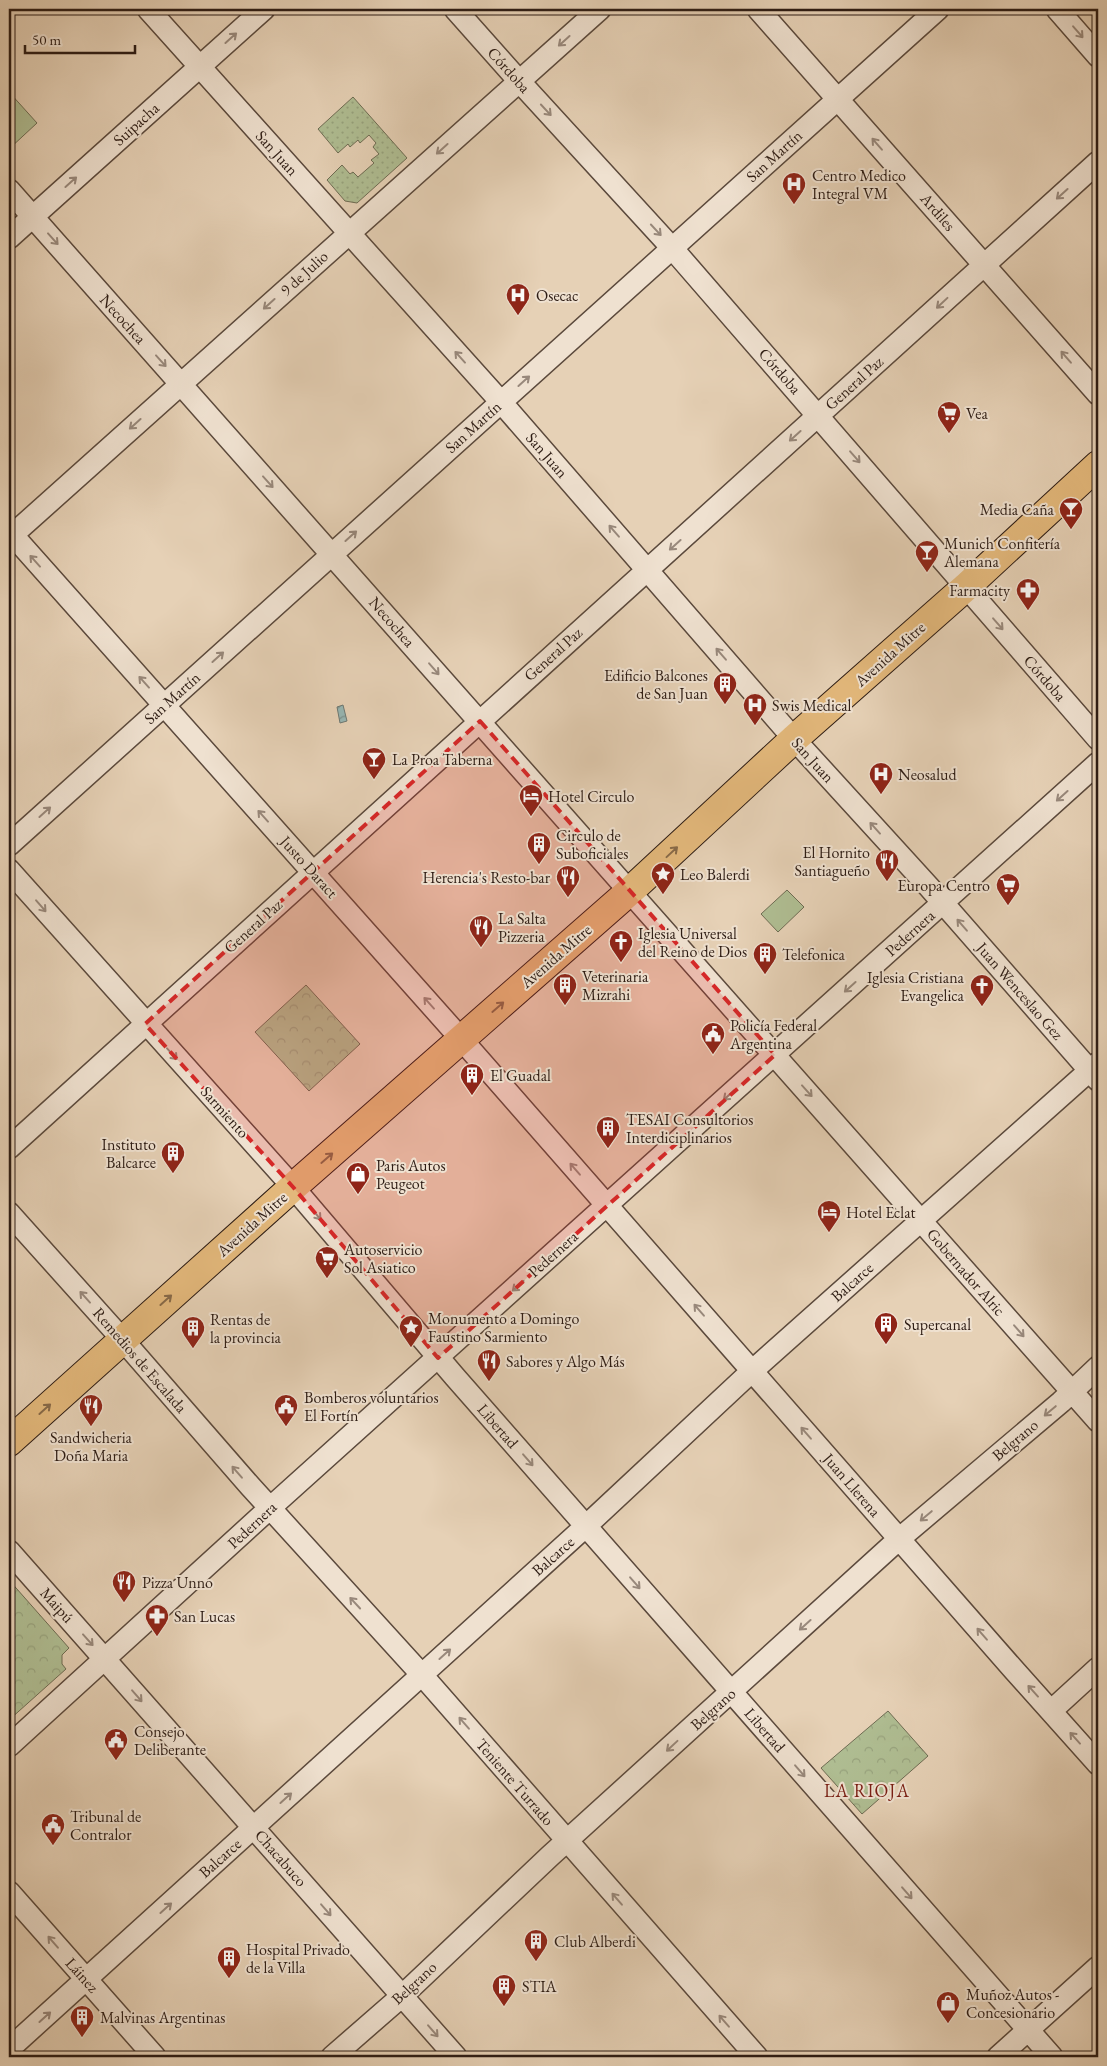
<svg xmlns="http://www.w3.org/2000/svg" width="1107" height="2066" viewBox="0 0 1107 2066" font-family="'EB Garamond',serif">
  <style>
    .grass { fill: #afbd92; stroke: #6e6c53 }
    .forest { fill: url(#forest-crowns); stroke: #6e6c53 }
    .garden { fill: url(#garden-dots); stroke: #6e6c53 }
    .water { fill: url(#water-waves); stroke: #6d7873 }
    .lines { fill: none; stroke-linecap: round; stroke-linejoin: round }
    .minor-casing { stroke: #5b493c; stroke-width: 24 }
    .major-casing { stroke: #2d1c14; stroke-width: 30 }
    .minor { stroke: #efe1d0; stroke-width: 21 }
    .major { stroke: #e3b87b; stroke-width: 28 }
    .oneway { stroke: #98887b }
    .oneway2 { stroke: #886a48 }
    .marked { fill: #d62828; fill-opacity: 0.2; stroke: #d62828; stroke-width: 4; stroke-dasharray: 10 6; stroke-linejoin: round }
    .labels { text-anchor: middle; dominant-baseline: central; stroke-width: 4; stroke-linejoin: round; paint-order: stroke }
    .street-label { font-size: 16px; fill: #2d1c14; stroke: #efe1d0 }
    .poi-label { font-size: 16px; fill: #2d1c14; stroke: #efe1d0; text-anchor: start }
    .neighbourhood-label { font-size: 18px; letter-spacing: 1px; fill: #7a1f14; stroke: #efe1d0 }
  </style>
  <defs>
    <pattern id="forest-crowns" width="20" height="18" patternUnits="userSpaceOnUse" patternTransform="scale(1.25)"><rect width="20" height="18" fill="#afbd92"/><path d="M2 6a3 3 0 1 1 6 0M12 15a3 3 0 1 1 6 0" fill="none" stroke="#97a27d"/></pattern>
    <pattern id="garden-dots" width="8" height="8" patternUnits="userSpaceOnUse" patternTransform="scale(1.25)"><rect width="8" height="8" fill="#afbd92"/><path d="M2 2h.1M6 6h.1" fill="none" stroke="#97a27d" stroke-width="1.8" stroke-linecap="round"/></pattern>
    <pattern id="water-waves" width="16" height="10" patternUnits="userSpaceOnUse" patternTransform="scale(1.25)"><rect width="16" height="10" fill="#97b6b3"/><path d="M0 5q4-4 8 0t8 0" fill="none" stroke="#7c9390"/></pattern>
  </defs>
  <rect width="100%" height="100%" fill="#e6d1b6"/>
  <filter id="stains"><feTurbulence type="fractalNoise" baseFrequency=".004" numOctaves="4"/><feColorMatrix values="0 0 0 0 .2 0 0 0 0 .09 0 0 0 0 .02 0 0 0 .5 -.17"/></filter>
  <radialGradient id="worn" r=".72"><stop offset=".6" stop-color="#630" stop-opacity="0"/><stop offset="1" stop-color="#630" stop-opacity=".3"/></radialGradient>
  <path class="grass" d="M 9,92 L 37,123 L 9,149 Z
    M 787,890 L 804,907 L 778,932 L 761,914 Z"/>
  <path class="forest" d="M 306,985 L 360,1044 L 309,1091 L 255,1032 Z
    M 9,1580 L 69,1648 L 62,1655 L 62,1664 L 66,1669 L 9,1720 Z
    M 888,1711 L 928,1756 L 862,1814 L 821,1768 Z"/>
  <path class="garden" d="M 353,97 L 407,158 L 357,203 L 345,201 L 327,180 L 342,165 L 350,174 L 353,172 L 358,177 L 374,163 L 371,160 L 379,154 L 373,147 L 376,143 L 369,135 L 360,143 L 358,140 L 350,147 L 348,144 L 338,153 L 318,129 Z"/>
  <path class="water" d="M 343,705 L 347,721 L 340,723 L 337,707 Z"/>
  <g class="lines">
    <g class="minor-casing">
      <path id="minor" d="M 148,9 L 501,402 L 794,739 L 929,887 L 1098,1080
        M 455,9 L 519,81 L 672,248 L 1098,739
        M 758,9 L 1098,394
        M 1057,9 L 1098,56
        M 9,190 L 1098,1421
        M 9,238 L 264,9
        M 9,531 L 462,1040 L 1014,1670 L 1098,1764
        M 9,538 L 600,9
        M 9,845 L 938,9
        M 9,870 L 293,1187 L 455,1377 L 1052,2057
        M 9,1148 L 1098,162
        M 9,1213 L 122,1339 L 250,1486 L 422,1675 L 757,2057
        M 9,1551 L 456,2057
        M 1051,1711 L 1098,1668
        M 9,1746 L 270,1508 L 1098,763
        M 9,1892 L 155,2057
        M 9,2049 L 586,1526 L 752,1371 L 1098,1063
        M 332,2057 L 402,1996 L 550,1856 L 899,1539 L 1061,1402 L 1098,1367
        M 998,2057 L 1098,1967"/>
    </g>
    <g class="major-casing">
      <path id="major" d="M 9,1442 L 293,1187 L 630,891 L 794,739 L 966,587 L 1098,465"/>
    </g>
    <use href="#minor" class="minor"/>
    <use href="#major" class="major"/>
  </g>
  <defs><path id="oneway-shaft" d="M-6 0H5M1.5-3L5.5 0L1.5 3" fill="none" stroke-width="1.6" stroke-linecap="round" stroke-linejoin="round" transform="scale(1.25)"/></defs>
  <g class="oneway">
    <use href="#oneway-shaft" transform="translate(1078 32) rotate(49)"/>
    <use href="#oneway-shaft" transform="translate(231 38) rotate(-42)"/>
    <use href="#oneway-shaft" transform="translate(564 41) rotate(138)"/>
    <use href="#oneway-shaft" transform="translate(546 110) rotate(47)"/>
    <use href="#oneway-shaft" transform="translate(877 144) rotate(-131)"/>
    <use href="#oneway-shaft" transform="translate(442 149) rotate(138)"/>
    <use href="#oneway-shaft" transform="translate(71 182) rotate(-42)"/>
    <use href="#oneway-shaft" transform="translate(1062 194) rotate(138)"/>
    <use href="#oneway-shaft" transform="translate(656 230) rotate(47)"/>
    <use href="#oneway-shaft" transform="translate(53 239) rotate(48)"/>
    <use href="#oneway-shaft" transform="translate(942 303) rotate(137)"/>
    <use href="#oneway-shaft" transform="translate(269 304) rotate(138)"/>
    <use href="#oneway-shaft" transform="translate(460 357) rotate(-132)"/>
    <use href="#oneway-shaft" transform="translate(1066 357) rotate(-131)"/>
    <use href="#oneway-shaft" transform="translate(161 361) rotate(48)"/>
    <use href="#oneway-shaft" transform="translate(524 381) rotate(-42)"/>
    <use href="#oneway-shaft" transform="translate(135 424) rotate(138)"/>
    <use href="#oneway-shaft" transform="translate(795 436) rotate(138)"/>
    <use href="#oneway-shaft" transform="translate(855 457) rotate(49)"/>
    <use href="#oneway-shaft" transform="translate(268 482) rotate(48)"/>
    <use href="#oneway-shaft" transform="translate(614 531) rotate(-131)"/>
    <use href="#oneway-shaft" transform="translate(351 536) rotate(-42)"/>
    <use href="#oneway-shaft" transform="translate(675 545) rotate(138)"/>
    <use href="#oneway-shaft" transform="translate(35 561) rotate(-132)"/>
    <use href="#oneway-shaft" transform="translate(998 624) rotate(49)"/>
    <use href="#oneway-shaft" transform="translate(721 654) rotate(-131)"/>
    <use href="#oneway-shaft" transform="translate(218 657) rotate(-42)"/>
    <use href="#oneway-shaft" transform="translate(434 669) rotate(49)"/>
    <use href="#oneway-shaft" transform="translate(144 682) rotate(-132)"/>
    <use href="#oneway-shaft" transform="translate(1062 796) rotate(138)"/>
    <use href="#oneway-shaft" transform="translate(45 812) rotate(-42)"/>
    <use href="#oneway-shaft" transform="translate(263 816) rotate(-132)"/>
    <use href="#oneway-shaft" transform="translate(875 828) rotate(-132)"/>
    <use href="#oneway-shaft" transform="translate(41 906) rotate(49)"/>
    <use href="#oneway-shaft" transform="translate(962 925) rotate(-131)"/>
    <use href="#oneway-shaft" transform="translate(850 987) rotate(138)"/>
    <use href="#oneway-shaft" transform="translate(429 1003) rotate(-132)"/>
    <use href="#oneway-shaft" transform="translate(172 1054) rotate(48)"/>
    <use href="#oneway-shaft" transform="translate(807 1091) rotate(48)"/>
    <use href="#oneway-shaft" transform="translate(729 1095) rotate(138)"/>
    <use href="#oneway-shaft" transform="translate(575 1169) rotate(-131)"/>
    <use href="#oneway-shaft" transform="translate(316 1214) rotate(50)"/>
    <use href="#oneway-shaft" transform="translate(518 1286) rotate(138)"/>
    <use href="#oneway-shaft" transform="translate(85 1297) rotate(-132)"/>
    <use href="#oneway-shaft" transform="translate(699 1310) rotate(-131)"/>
    <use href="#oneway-shaft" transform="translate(1019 1331) rotate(49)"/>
    <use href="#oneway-shaft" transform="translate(1050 1411) rotate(140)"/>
    <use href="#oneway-shaft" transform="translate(806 1433) rotate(-131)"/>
    <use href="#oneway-shaft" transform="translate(528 1460) rotate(49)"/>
    <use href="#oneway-shaft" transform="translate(237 1472) rotate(-131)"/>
    <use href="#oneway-shaft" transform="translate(926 1516) rotate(140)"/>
    <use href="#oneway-shaft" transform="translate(635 1583) rotate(49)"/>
    <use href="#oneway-shaft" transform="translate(355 1603) rotate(-133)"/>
    <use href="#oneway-shaft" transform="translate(805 1625) rotate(138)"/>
    <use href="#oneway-shaft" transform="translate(982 1634) rotate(-131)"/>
    <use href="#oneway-shaft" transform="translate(88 1640) rotate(48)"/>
    <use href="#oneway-shaft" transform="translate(445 1654) rotate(-42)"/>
    <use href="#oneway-shaft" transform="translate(1033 1691) rotate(-132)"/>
    <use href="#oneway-shaft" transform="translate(137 1696) rotate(49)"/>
    <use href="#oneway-shaft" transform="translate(464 1723) rotate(-131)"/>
    <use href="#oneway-shaft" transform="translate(1075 1738) rotate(-132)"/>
    <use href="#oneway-shaft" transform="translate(672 1746) rotate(137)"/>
    <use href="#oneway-shaft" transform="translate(800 1771) rotate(49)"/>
    <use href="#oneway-shaft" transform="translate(286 1798) rotate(-42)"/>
    <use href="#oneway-shaft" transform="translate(907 1893) rotate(49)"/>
    <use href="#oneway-shaft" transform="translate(617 1899) rotate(-131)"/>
    <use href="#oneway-shaft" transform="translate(166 1908) rotate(-42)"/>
    <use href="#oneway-shaft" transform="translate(326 1910) rotate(49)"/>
    <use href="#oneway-shaft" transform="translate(53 1942) rotate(-131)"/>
    <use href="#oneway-shaft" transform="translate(45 2017) rotate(-42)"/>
    <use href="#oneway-shaft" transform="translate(724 2021) rotate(-131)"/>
    <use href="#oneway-shaft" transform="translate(433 2031) rotate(49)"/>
  </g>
  <g class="oneway2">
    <use href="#oneway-shaft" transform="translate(672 852) rotate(-43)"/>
    <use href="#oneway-shaft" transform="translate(498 1007) rotate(-41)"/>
    <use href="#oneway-shaft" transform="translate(327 1158) rotate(-41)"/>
    <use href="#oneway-shaft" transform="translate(166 1300) rotate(-42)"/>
    <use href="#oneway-shaft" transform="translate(45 1409) rotate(-42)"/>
  </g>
  <path class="marked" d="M 480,721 L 775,1055 L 438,1358 L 293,1187 L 145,1024 Z"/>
  <defs>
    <g id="hospital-pin" transform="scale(1.25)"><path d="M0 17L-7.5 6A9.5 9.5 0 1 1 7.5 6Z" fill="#8f2418" stroke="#efe1d0"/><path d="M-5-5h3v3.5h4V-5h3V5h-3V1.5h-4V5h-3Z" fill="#fff"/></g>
    <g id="supermarket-pin" transform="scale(1.25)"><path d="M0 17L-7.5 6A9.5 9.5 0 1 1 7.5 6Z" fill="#8f2418" stroke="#efe1d0"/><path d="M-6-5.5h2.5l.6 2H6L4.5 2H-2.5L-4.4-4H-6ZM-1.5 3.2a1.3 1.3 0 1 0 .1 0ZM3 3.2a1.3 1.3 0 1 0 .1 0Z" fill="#fff"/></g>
    <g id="bar-pin" transform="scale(1.25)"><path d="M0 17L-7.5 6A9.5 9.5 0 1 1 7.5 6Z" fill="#8f2418" stroke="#efe1d0"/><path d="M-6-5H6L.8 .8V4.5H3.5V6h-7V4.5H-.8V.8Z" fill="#fff"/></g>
    <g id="pharmacy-pin" transform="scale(1.25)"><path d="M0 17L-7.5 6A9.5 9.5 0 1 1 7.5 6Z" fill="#8f2418" stroke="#efe1d0"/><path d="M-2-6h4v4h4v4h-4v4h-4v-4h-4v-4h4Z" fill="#fff"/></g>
    <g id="building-pin" transform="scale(1.25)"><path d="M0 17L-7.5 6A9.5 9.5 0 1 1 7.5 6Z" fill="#8f2418" stroke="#efe1d0"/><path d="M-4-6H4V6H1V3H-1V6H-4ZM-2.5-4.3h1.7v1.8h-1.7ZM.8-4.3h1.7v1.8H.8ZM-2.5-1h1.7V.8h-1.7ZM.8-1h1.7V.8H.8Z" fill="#fff"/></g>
    <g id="hotel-pin" transform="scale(1.25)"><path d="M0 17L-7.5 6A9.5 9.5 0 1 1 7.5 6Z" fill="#8f2418" stroke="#efe1d0"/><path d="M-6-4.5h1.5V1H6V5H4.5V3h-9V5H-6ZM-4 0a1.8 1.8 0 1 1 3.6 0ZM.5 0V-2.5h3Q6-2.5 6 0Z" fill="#fff"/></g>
    <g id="restaurant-pin" transform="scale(1.25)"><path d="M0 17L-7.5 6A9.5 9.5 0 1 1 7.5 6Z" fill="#8f2418" stroke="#efe1d0"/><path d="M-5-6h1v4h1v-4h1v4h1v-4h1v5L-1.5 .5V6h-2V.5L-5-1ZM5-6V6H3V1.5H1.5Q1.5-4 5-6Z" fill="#fff"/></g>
    <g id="sight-pin" transform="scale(1.25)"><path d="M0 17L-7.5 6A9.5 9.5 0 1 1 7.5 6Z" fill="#8f2418" stroke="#efe1d0"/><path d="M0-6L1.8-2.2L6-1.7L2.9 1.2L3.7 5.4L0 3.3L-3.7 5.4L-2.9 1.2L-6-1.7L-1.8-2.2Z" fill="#fff"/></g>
    <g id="church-pin" transform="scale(1.25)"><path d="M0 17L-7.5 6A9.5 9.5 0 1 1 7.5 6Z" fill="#8f2418" stroke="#efe1d0"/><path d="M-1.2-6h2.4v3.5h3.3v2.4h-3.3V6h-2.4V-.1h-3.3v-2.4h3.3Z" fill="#fff"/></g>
    <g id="civic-pin" transform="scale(1.25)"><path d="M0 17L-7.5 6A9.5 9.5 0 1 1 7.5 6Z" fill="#8f2418" stroke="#efe1d0"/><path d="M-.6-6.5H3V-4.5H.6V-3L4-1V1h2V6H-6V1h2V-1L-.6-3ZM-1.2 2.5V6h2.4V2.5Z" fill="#fff"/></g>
    <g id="shop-pin" transform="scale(1.25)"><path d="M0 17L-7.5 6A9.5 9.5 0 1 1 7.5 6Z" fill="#8f2418" stroke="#efe1d0"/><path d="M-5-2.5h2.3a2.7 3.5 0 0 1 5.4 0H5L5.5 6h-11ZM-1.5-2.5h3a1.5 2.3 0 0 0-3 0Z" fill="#fff"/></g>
  </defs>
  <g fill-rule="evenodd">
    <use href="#hospital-pin" x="794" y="184"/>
    <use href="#hospital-pin" x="518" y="295"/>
    <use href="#supermarket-pin" x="949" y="413"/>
    <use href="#bar-pin" x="1071" y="509"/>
    <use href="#bar-pin" x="927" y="552"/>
    <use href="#pharmacy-pin" x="1028" y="590"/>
    <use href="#building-pin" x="725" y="684"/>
    <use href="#hospital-pin" x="755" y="705"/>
    <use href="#bar-pin" x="374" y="759"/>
    <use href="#hospital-pin" x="881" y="774"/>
    <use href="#hotel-pin" x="531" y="796"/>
    <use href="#building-pin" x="539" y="844"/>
    <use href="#restaurant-pin" x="887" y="861"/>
    <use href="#sight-pin" x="663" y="874"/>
    <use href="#restaurant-pin" x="568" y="877"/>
    <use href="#supermarket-pin" x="1008" y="885"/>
    <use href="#restaurant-pin" x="481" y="927"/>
    <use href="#church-pin" x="621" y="942"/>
    <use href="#building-pin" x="765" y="954"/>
    <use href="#building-pin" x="565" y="985"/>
    <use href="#church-pin" x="982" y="986"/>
    <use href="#civic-pin" x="713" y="1034"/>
    <use href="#building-pin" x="472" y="1075"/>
    <use href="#building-pin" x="608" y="1128"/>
    <use href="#building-pin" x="173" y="1153"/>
    <use href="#shop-pin" x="358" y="1174"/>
    <use href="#hotel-pin" x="829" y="1212"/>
    <use href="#supermarket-pin" x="327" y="1258"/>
    <use href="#building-pin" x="886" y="1324"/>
    <use href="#sight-pin" x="411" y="1327"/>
    <use href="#building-pin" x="193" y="1328"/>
    <use href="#restaurant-pin" x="489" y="1361"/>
    <use href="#restaurant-pin" x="91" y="1406"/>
    <use href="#civic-pin" x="286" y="1406"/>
    <use href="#restaurant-pin" x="124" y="1582"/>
    <use href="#pharmacy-pin" x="157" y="1616"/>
    <use href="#civic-pin" x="116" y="1740"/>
    <use href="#civic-pin" x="53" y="1825"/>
    <use href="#building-pin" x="536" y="1941"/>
    <use href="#building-pin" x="229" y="1958"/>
    <use href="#building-pin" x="504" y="1986"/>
    <use href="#shop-pin" x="948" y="2003"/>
    <use href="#building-pin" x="82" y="2017"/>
  </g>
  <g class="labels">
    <g class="street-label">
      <text transform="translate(509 70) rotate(48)">Córdoba</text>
      <text transform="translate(136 124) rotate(-42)">Suipacha</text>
      <text transform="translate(277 153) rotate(48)">San Juan</text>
      <text transform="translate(774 156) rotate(-42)">San Martín</text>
      <text transform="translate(938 212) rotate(49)">Ardiles</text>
      <text transform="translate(304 273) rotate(-42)">9 de Julio</text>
      <text transform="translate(123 319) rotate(48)">Necochea</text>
      <text transform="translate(780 371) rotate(49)">Córdoba</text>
      <text transform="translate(854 383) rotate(-42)">General Paz</text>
      <text transform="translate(473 427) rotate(-42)">San Martín</text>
      <text transform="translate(547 455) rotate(49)">San Juan</text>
      <text transform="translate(392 622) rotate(49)">Necochea</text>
      <text transform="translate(553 654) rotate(-42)">General Paz</text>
      <text transform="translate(890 654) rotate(-42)">Avenida Mitre</text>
      <text transform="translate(1045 678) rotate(49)">Córdoba</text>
      <text transform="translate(172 698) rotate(-42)">San Martín</text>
      <text transform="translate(813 760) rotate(48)">San Juan</text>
      <text transform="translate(309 867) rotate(48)">Justo Daract</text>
      <text transform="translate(253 926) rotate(-42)">General Paz</text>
      <text transform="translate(910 933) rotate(-42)">Pedernera</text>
      <text transform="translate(556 956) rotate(-41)">Avenida Mitre</text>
      <text transform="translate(1020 991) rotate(49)">Juan Wenceslao Gez</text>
      <text transform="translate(225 1112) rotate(48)">Sarmiento</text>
      <text transform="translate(252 1224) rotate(-42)">Avenida Mitre</text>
      <text transform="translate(553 1254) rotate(-42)">Pedernera</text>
      <text transform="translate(966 1272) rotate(49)">Gobernador Alric</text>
      <text transform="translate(852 1282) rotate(-42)">Balcarce</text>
      <text transform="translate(140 1360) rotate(49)">Remedios de Escalada</text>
      <text transform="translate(498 1426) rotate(49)">Libertad</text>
      <text transform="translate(1015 1440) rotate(-40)">Belgrano</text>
      <text transform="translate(852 1485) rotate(49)">Juan Llerena</text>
      <text transform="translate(252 1525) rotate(-43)">Pedernera</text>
      <text transform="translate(553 1556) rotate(-42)">Balcarce</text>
      <text transform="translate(57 1605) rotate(48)">Maipú</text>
      <text transform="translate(713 1709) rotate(-42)">Belgrano</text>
      <text transform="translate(765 1730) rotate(49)">Libertad</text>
      <text transform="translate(515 1782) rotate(49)">Teniente Turrado</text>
      <text transform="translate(220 1858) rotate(-42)">Balcarce</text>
      <text transform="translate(281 1858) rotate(49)">Chacabuco</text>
      <text transform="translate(82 1975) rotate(48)">Láinez</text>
      <text transform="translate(414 1983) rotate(-43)">Belgrano</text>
    </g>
    <g class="poi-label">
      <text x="812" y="175">Centro Medico<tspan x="812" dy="18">Integral VM</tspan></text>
      <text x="536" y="295">Osecac</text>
      <text x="966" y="413">Vea</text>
      <text x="1054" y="509" text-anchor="end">Media Caña</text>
      <text x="944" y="543">Munich Confitería<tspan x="944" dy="18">Alemana</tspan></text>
      <text x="1010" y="590" text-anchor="end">Farmacity</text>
      <text x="708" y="675" text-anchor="end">Edificio Balcones<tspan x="708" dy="18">de San Juan</tspan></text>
      <text x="772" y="705">Swis Medical</text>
      <text x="392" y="759">La Proa Taberna</text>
      <text x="898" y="774">Neosalud</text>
      <text x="548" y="796">Hotel Circulo</text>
      <text x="556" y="835">Circulo de<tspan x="556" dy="18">Suboficiales</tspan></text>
      <text x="870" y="852" text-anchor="end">El Hornito<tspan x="870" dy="18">Santiagueño</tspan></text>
      <text x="680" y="874">Leo Balerdi</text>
      <text x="550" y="877" text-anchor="end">Herencia's Resto-bar</text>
      <text x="990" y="885" text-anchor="end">Europa Centro</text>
      <text x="498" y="918">La Salta<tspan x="498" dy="18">Pizzeria</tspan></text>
      <text x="638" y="933">Iglesia Universal<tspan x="638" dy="18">del Reino de Dios</tspan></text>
      <text x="782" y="954">Telefonica</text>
      <text x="582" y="976">Veterinaria<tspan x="582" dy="18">Mizrahi</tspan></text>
      <text x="964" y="977" text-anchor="end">Iglesia Cristiana<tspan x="964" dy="18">Evangelica</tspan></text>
      <text x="730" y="1025">Policía Federal<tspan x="730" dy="18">Argentina</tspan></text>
      <text x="490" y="1075">El Guadal</text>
      <text x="626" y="1119">TESAI Consultorios<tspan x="626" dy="18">Interdiciplinarios</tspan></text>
      <text x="156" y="1144" text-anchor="end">Instituto<tspan x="156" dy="18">Balcarce</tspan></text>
      <text x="376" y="1165">Paris Autos<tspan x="376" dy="18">Peugeot</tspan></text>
      <text x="846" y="1212">Hotel Eclat</text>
      <text x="344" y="1249">Autoservicio<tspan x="344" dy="18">Sol Asiatico</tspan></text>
      <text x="428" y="1318">Monumento a Domingo<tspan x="428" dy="18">Faustino Sarmiento</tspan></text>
      <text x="210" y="1319">Rentas de<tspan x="210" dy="18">la provincia</tspan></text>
      <text x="904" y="1324">Supercanal</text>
      <text x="506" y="1361">Sabores y Algo Más</text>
      <text x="304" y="1397">Bomberos voluntarios<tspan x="304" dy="18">El Fortín</tspan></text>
      <text x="91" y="1437" text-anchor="middle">Sandwicheria<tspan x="91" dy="18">Doña Maria</tspan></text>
      <text x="142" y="1582">Pizza Unno</text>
      <text x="174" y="1616">San Lucas</text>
      <text x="134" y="1731">Consejo<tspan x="134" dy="18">Deliberante</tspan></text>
      <text x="70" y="1816">Tribunal de<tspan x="70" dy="18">Contralor</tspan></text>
      <text x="554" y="1941">Club Alberdi</text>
      <text x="246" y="1949">Hospital Privado<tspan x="246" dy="18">de la Villa</tspan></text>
      <text x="522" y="1986">STIA</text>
      <text x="966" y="1994">Muñoz Autos -<tspan x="966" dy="18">Concesionario</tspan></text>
      <text x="100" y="2017">Malvinas Argentinas</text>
    </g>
    <g class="neighbourhood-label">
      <text x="867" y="1790">LA RIOJA</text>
    </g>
  </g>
  <rect width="1107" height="2066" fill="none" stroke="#e6d1b6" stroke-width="30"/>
  <rect x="10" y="10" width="1087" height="2046" fill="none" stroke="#2d1c14" stroke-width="2.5"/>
  <rect x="15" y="15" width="1077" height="2036" fill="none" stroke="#2d1c14"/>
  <path d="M25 45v8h110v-8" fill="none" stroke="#2d1c14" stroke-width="2.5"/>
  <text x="32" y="45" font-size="15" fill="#2d1c14" stroke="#efe1d0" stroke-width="4" paint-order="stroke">50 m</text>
  <rect width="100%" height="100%" filter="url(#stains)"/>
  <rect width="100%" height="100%" fill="url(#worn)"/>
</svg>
